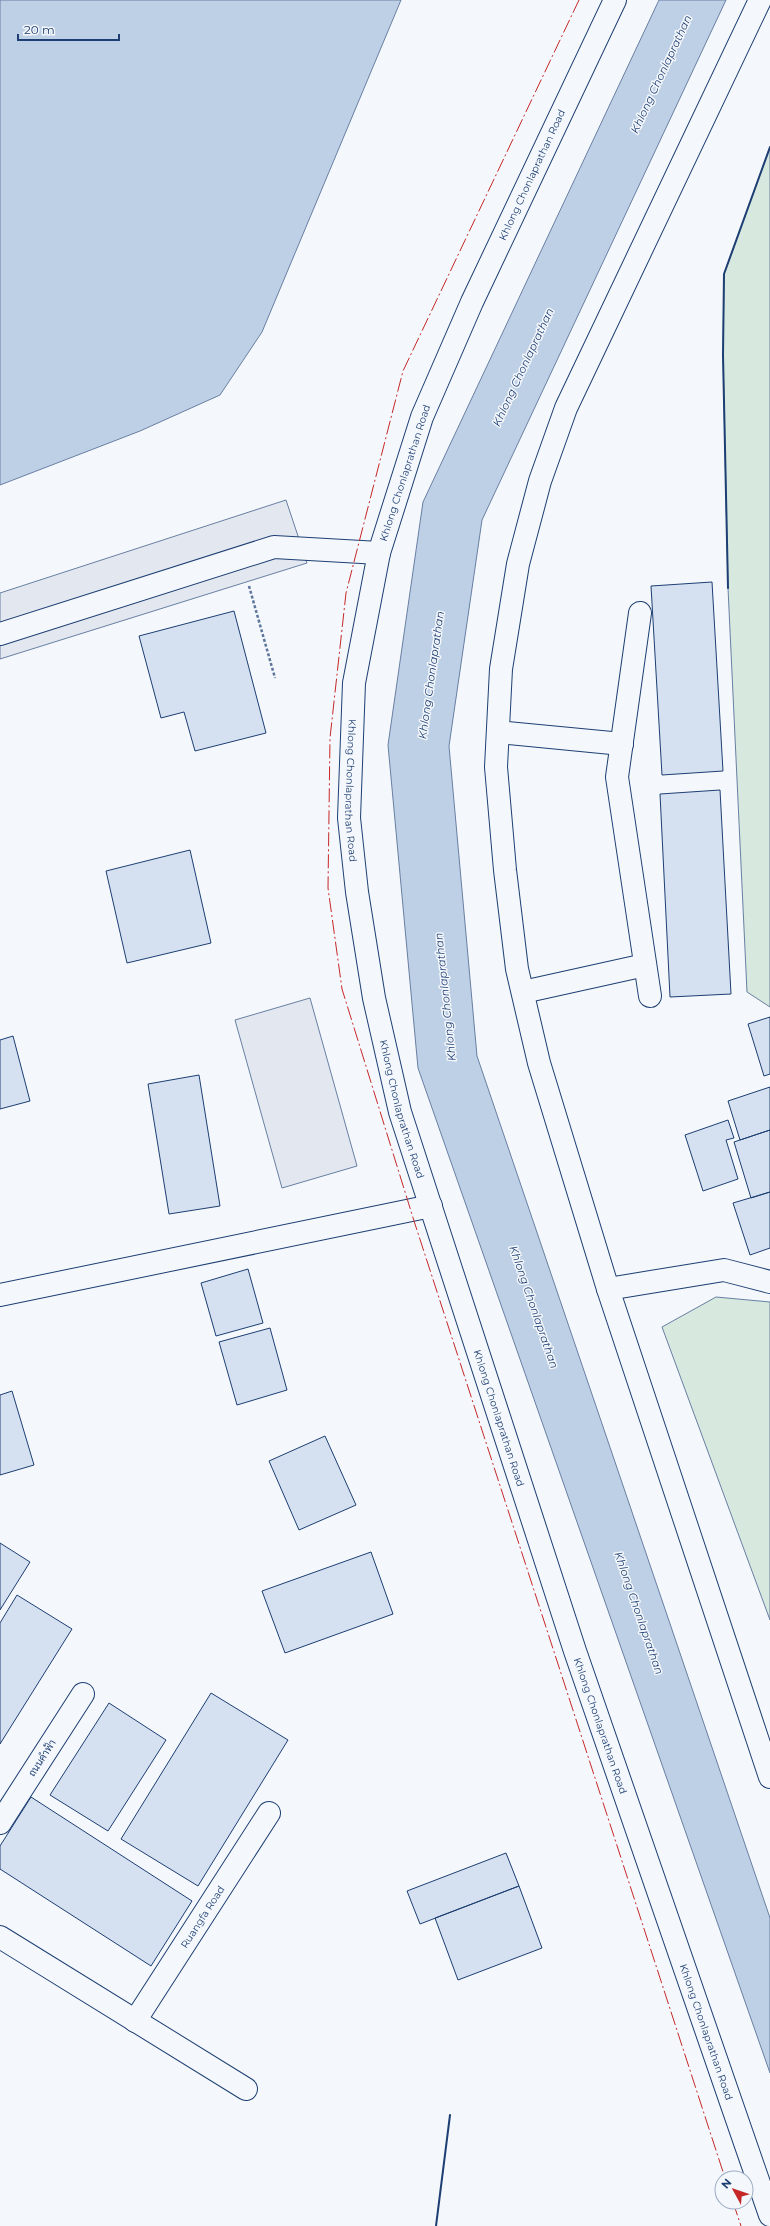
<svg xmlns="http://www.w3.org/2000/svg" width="770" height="2226" viewBox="0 0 770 2226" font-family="Montserrat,Sarabun,sans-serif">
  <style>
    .green { fill: #d7e8df; stroke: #687fa3 }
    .parking { fill: #e3e8f0; stroke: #687fa3 }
    .water { fill: #bed0e5; stroke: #687fa3 }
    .building { fill: #d5e0f0; stroke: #1d3f73 }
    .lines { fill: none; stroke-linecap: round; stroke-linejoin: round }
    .minor-casing { stroke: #1d3f73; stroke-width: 24 }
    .major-casing { stroke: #1d3f73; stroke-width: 24 }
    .path { stroke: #5e769c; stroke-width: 2.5; stroke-dasharray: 3 2; stroke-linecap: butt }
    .minor { stroke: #f4f7fb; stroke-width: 22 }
    .major { stroke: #f4f7fb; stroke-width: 22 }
    .wall { stroke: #1d3f73; stroke-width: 2 }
    .power { stroke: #c62828; stroke-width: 1; stroke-dasharray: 14 3 2 3; stroke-linecap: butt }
    .labels { text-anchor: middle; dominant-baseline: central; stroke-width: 3; stroke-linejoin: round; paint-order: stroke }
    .street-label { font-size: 10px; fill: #1d3f73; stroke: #f4f7fb }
    .water-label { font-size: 11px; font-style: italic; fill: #1d3f73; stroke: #f4f7fb }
  </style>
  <rect width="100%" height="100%" fill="#f4f7fb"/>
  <path class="green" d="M 770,147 L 770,1007 L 747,992 L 728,588 L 723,355 L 724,274 Z
    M 716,1297 L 770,1302 L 770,1620 L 662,1327 Z"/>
  <path class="parking" d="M 286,500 L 307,563 L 0,659 L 0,593 Z
    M 310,998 L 357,1166 L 282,1188 L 235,1020 Z"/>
  <path class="water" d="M 0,0 L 401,0 L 262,332 L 220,395 L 140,431 L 0,485 Z
    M 659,0 L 726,0 L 482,520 L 449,746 L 477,1056 L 770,1918 L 770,2073 L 418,1068 L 388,745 L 423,502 Z"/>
  <path class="building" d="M 712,582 L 723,771 L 662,775 L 651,586 Z
    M 234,611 L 266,733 L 195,751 L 184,712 L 161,718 L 139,636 Z
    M 720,790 L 731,994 L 670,997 L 660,794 Z
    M 190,850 L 211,943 L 127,963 L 106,871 Z
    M 770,1017 L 770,1074 L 764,1076 L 748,1024 Z
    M 13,1036 L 30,1101 L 0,1109 L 0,1040 Z
    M 199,1075 L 220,1206 L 169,1214 L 148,1084 Z
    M 770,1087 L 770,1130 L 740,1140 L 728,1101 Z
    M 728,1120 L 734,1138 L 726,1140 L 738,1179 L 703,1191 L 685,1135 Z
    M 770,1130 L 770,1192 L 751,1198 L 734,1142 Z
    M 770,1192 L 770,1248 L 750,1255 L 733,1203 Z
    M 248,1269 L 263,1323 L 216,1336 L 201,1283 Z
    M 270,1328 L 287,1390 L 237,1405 L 219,1342 Z
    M 12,1391 L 34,1465 L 0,1475 L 0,1395 Z
    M 325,1436 L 356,1505 L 299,1530 L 269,1461 Z
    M 0,1543 L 30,1562 L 0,1610 Z
    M 371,1552 L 393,1614 L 285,1653 L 262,1591 Z
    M 17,1595 L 72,1629 L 0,1744 L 0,1623 Z
    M 211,1693 L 288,1740 L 198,1886 L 121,1839 Z
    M 109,1703 L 166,1740 L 108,1831 L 50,1795 Z
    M 31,1797 L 192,1901 L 151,1966 L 0,1869 L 0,1846 Z
    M 506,1853 L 519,1886 L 420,1924 L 407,1891 Z
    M 519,1886 L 542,1948 L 458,1980 L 435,1918 Z"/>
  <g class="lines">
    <g class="minor-casing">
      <g id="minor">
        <path d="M 640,613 L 617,777 L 650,996"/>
        <path d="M 0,634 L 274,547 L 379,553"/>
        <path d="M 498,732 L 622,744"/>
        <path d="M 523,992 L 645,965"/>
        <path d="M 608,1289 L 724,1270 L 770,1282"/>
        <path d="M 0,1295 L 431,1206"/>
        <path d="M 0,1823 L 83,1694"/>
        <path d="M 0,1937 L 246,2089"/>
        <path id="s1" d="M 135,2021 L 269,1813"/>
      </g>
    </g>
    <g class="major-casing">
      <g id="major">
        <path id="s2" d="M 615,0 L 472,302 L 422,417 L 379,553 L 354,683 L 349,818 L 357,892 L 374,998 L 400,1112 L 575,1651 L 770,2215"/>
        <path d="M 760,0 L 566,408 L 540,481 L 518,564 L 501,669 L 496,767 L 505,870 L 517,969 L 539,1063 L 608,1289 L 770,1777"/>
      </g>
    </g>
    <path class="path" d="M 249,586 L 275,678"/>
    <use href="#minor" class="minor"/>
    <use href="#major" class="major"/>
    <path class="wall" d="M 728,588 L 723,355 L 724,274 L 770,147
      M 436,2226 L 450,2115"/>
    <path class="power" d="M 579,0 L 403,371 L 346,593 L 330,738 L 328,888 L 342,989 L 415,1224 L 725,2178
      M 733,2202 L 741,2226"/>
  </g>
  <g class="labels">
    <g class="street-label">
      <text transform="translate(532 175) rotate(-65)">Khlong Chonlaprathan Road</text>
      <text transform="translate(405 473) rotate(-72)">Khlong Chonlaprathan Road</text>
      <text stroke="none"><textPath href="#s2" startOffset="842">Khlong Chonlaprathan Road</textPath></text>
      <text stroke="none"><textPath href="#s2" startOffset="1166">Khlong Chonlaprathan Road</textPath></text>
      <text stroke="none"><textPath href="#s2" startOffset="1490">Khlong Chonlaprathan Road</textPath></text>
      <text stroke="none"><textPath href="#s2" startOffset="1814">Khlong Chonlaprathan Road</textPath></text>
      <text transform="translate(42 1758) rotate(-57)">ถนนคําฟ้า</text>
      <text stroke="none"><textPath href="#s1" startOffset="124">Ruangfa Road</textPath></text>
      <text stroke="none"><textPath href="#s2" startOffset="2138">Khlong Chonlaprathan Road</textPath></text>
    </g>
    <g class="water-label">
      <text transform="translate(661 74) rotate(-65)">Khlong Chonlaprathan</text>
      <text transform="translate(523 367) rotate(-65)">Khlong Chonlaprathan</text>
      <text transform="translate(431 675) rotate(-82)">Khlong Chonlaprathan</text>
      <text transform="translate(445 997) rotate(-96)">Khlong Chonlaprathan</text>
      <text transform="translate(534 1307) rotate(71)">Khlong Chonlaprathan</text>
      <text transform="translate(639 1613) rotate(71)">Khlong Chonlaprathan</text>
    </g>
  </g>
  <g transform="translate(734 2190) rotate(310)"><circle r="19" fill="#f4f7fb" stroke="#9eadc5"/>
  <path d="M0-3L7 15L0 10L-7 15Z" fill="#c62828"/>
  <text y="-6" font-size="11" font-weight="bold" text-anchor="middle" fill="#1d3f73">N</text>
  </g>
  <path d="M18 34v6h101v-6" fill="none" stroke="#1d3f73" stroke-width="2"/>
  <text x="24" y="34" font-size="12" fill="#1d3f73" stroke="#f4f7fb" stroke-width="3" paint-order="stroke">20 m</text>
</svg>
